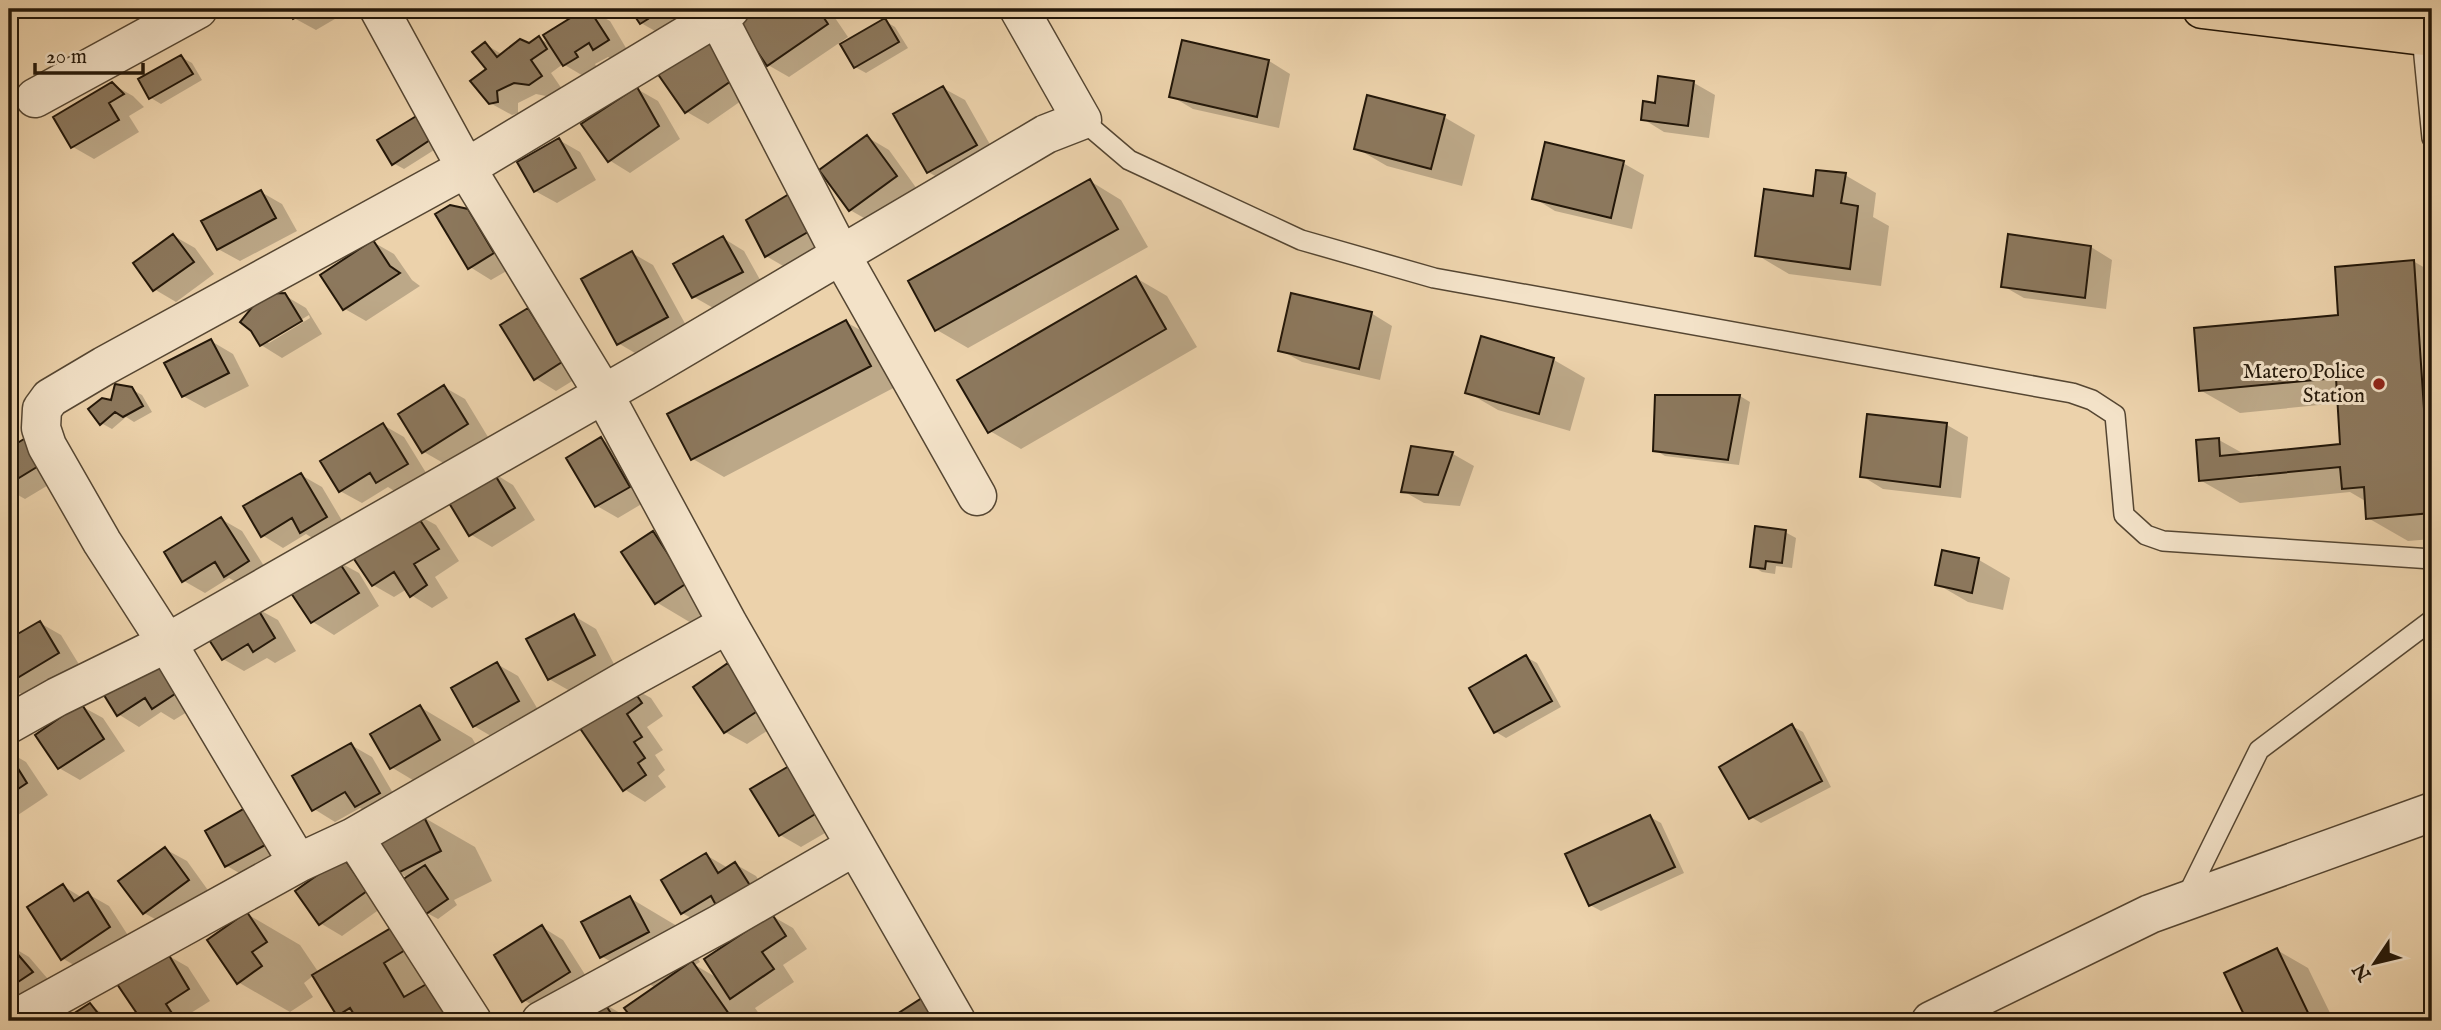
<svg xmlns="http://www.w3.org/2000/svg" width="2441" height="1030" viewBox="0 0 2441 1030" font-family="'IM FELL English',serif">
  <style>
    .shadow { fill: #0003; fill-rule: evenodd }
    .building { fill: #8c785d; stroke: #231709; stroke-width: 2 }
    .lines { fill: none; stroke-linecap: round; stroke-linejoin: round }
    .lane-casing { stroke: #554632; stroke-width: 22 }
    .street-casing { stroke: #554632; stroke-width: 41 }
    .primary-casing { stroke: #231709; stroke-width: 41 }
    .lane { stroke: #f3e2c8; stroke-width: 19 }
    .street { stroke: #f3e2c8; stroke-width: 38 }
    .primary { stroke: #ecd2ab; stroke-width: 38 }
    .poi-dot { fill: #8f2418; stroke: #f3e2c8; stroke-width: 2.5 }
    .labels { text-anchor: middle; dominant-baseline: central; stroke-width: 6; stroke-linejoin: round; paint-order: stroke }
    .poi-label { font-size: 21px; fill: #231709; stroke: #f3e2c8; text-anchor: end }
  </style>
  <rect width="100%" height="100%" fill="#ecd2ab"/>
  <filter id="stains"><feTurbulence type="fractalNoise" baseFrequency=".00286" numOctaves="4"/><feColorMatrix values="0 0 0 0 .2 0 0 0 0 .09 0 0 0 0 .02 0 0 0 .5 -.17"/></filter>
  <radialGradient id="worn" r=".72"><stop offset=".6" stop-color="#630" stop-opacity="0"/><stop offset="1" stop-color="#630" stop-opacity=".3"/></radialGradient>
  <path class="shadow" d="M 289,9 L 352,9 L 316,30 L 294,18 Z
    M 588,9 L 610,21 L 629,53 L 616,61 L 608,57 L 595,64 L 598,69 L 585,77 L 563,64 L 551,73 L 562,89 L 551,97 L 536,94 L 518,103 L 518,113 L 512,115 L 490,103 L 485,44 L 503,55 L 529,46 L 539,38 L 552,46 L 546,35 Z
    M 632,9 L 707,9 L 692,20 L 683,14 L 672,20 L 676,27 L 662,35 L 641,23 Z
    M 762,9 L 829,9 L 848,37 L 789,77 L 768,65 L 740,24 Z
    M 885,21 L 895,27 L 908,48 L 866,73 L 855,67 Z
    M 181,57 L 192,63 L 202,80 L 161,104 L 151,98 Z
    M 1269,61 L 1290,74 L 1279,128 L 1193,109 L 1171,96 Z
    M 658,71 L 764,85 L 708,124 L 687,112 Z
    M 1694,83 L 1715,95 L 1709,138 L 1664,132 L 1643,119 L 1657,105 Z
    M 112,84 L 133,96 L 144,107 L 129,116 L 139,132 L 94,159 L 73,147 Z
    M 943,88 L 965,100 L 997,157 L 950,184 L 928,172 Z
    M 637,89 L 658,101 L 680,139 L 630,173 L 609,160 Z
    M 418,117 L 442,145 L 404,169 L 393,163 Z
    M 1444,117 L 1475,135 L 1462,186 L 1387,166 L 1356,148 Z
    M 867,137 L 889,150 L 917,189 L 871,222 L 850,210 Z
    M 559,140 L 580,152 L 596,180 L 557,203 L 535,191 Z
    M 1623,163 L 1644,175 L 1632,229 L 1555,211 L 1534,198 Z
    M 1845,175 L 1876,193 L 1873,217 L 1889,226 L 1881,286 L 1789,274 L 1757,255 L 1815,198 Z
    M 1090,181 L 1121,200 L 1148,247 L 968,348 L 937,330 Z
    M 261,192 L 282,204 L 297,231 L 240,261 L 218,249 Z
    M 789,196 L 843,247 L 797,274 L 766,256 Z
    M 467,211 L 489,224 L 515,266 L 491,280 L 470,267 Z
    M 174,236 L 195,248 L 214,274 L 176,302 L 154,289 Z
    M 723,238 L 744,251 L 763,285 L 715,309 L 694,297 Z
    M 373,242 L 394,254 L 412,280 L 420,286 L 366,321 L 345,309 Z
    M 2091,247 L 2112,260 L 2106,309 L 2024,298 L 2003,286 Z
    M 632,253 L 653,265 L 688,329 L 640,356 L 618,343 Z
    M 2413,261 L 2432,272 L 2432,539 L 2408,541 L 2368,518 L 2367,502 L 2350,492 L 2240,503 L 2200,480 L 2219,440 L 2246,455 L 2342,446 L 2339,403 L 2240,413 L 2200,390 L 2340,316 ZM 2255,473 L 2258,477 L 2229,479 L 2229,476 Z
    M 1136,278 L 1167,296 L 1197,347 L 1021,449 L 990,431 Z
    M 284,295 L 306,308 L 322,334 L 282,358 L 261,345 L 252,330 ZM 309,315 L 310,318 L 269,343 L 266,341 Z
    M 528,310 L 549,323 L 582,375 L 556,391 L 535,378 Z
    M 1371,313 L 1392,326 L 1380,380 L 1302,362 L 1280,350 Z
    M 846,322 L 878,340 L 901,384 L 724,477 L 693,459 Z
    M 1482,339 L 1554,360 L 1585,378 L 1570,431 L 1498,410 L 1467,392 Z
    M 211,341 L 233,354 L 249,386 L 205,408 L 183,396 Z
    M 444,387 L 465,399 L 488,437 L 445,464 L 424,452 Z
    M 131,389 L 142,395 L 152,412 L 134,422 L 126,417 L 112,429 L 101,423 L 113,402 Z
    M 1740,396 L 1750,402 L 1739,465 L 1665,456 L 1655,450 Z
    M 383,425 L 404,437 L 428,476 L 399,494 L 388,487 L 362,503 L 340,491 Z
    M 1947,425 L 1968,437 L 1961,498 L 1883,489 L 1862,476 Z
    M 34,435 L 70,472 L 25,499 L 9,490 L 9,450 Z
    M 601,439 L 622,452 L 650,499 L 618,518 L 597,506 Z
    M 1412,448 L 1453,454 L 1474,466 L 1460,506 L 1424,503 L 1403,491 Z
    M 492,472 L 513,485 L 535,520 L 492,547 L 470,534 Z
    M 301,475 L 322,487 L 347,529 L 322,544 L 306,534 L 283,548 L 262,535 Z
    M 414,513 L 436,525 L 459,561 L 435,577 L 448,598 L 432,608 L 411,595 L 407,589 L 394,597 L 373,585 Z
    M 221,519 L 242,531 L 269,574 L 247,588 L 229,578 L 205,593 L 184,581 Z
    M 1785,532 L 1796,538 L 1792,568 L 1776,566 L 1775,574 L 1762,572 L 1752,566 Z
    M 653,533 L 705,563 L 708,633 L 656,602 Z
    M 1979,560 L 2010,578 L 2003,610 L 1968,602 L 1937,584 Z
    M 337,561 L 359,573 L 379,606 L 334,635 L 313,622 L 292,590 Z
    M 256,608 L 278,620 L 296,651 L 275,663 L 267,658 L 244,671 L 223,659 Z
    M 574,616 L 596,629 L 616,668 L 570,691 L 549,679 Z
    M 40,623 L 61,635 L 80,666 L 27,697 L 9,687 L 9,641 Z
    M 159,651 L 205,701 L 174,720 L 161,712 L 139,727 L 118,714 Z
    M 1526,657 L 1537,663 L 1561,707 L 1506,738 L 1496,732 Z
    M 497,664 L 518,676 L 540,713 L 496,739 L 474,726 Z
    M 728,665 L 779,723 L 747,744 L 725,732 Z
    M 629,686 L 651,698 L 663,716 L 647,727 L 663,750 L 655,755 L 665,770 L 658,776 L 666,787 L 645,802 L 624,789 L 578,721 Z
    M 81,706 L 103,718 L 125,751 L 80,780 L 59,768 Z
    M 420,707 L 472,738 L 491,770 L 443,798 L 391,767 Z
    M 1792,726 L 1803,732 L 1831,787 L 1761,823 L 1751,817 Z
    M 351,745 L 372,757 L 400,805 L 377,818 L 360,808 L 335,822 L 314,809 Z
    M 9,752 L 26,762 L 48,795 L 9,821 Z
    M 789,768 L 837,826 L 801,847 L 780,835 Z
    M 247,809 L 288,856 L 248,878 L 227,866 Z
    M 423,817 L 475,847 L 492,881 L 454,900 L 457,905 L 438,919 L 427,913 L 408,878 L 398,872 Z
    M 1650,817 L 1661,823 L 1684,873 L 1601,911 L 1590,905 Z
    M 165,849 L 187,861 L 210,893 L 166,925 L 144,913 Z
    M 706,855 L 728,868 L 735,864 L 756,876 L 771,900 L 704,925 L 682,913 Z
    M 343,860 L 365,872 L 387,904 L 342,936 L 320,923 Z
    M 63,886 L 81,897 L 88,894 L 109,906 L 131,940 L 84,971 L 62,958 Z
    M 630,898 L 682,929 L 700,962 L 695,965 L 719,979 L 772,916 L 793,928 L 807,949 L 783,965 L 794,982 L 755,1008 L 764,1021 L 636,1021 L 627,1008 L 656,988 L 601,956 Z
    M 247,914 L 300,945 L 319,973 L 408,934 L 460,964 L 466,975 L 440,990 L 486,1021 L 350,1021 L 339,1015 L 314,975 L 304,983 L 313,997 L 290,1012 L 238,982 Z
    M 542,927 L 563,940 L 591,984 L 545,1013 L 524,1000 Z
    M 9,945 L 29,957 L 53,985 L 9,1014 Z
    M 2277,950 L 2308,968 L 2334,1021 L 2249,1021 L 2226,974 Z
    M 167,955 L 188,967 L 210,1001 L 186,1016 L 189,1021 L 144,1021 L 120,984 Z
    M 603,1003 L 625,1016 L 628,1021 L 575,1021 Z
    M 90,1005 L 114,1021 L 65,1021 Z"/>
  <path class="building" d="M 287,9 L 311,9 L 293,19 Z
    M 585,9 L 589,9 L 609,40 L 593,50 L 589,43 L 575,52 L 578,57 L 563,66 L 543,35 Z
    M 630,9 L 653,9 L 656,14 L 640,24 Z
    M 759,9 L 818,9 L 828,24 L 767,66 L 738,23 Z
    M 885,18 L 899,42 L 854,68 L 840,44 Z
    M 714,29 L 744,72 L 685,113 L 655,70 Z
    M 539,36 L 547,49 L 531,60 L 542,76 L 529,85 L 514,83 L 497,91 L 498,102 L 489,104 L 470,81 L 486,69 L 472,52 L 485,42 L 497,57 L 520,39 L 529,43 Z
    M 1182,40 L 1269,60 L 1257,117 L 1169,97 Z
    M 181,55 L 193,74 L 149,99 L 138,79 Z
    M 1658,76 L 1694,81 L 1688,126 L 1641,120 L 1643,101 L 1655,103 Z
    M 112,82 L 124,94 L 109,103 L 119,120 L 71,148 L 53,117 Z
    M 943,86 L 977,145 L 927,173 L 893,114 Z
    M 637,87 L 659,126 L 608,162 L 581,124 Z
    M 1367,95 L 1445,115 L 1431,169 L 1354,149 Z
    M 418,115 L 433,138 L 392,165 L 377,140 Z
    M 867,135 L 897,176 L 849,211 L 819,170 Z
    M 559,138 L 576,168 L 534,192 L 517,162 Z
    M 1545,142 L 1624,161 L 1611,218 L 1532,199 Z
    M 1816,170 L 1846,173 L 1841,203 L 1858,206 L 1850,269 L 1755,256 L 1764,189 L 1813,196 Z
    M 1090,179 L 1118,229 L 935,331 L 908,281 Z
    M 261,190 L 276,218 L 217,250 L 201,221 Z
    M 789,194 L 813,229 L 765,257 L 746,220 Z
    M 450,205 L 468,209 L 494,253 L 468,269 L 435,214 Z
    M 173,234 L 194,262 L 153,291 L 133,263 Z
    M 2008,234 L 2091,246 L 2085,298 L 2001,287 Z
    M 723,236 L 743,272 L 692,298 L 673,264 Z
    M 373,240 L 390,266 L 400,273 L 343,310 L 320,275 Z
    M 632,251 L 668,317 L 617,345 L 581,279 Z
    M 2414,260 L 2431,513 L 2366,519 L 2364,487 L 2342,489 L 2340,467 L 2199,481 L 2196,440 L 2219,438 L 2220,456 L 2340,444 L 2336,378 L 2199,391 L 2194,328 L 2338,315 L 2335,267 Z
    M 1136,276 L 1166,329 L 988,433 L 957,380 Z
    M 285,293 L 302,321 L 260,346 L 251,331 L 240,322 L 263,294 Z
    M 1291,293 L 1372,312 L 1359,369 L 1278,351 Z
    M 528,308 L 562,362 L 534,380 L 500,325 Z
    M 846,320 L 871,366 L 691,460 L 667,414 Z
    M 1481,336 L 1554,358 L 1539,414 L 1465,393 Z
    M 211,339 L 229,373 L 182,397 L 164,363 Z
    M 115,384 L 132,387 L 143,406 L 123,417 L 115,412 L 100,425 L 88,409 L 102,398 L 111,400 Z
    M 444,385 L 468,424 L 422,453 L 398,414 Z
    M 1655,395 L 1740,395 L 1728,460 L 1653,451 Z
    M 1867,414 L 1947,423 L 1940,487 L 1860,477 Z
    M 383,423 L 408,464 L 376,483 L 370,473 L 339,492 L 320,461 Z
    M 34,433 L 50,459 L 9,484 L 9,448 Z
    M 601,437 L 630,487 L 595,507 L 566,458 Z
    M 1411,446 L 1453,452 L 1438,495 L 1401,492 Z
    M 492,470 L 515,508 L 469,536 L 446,498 Z
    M 301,473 L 327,517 L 300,533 L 292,518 L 261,537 L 243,506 Z
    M 414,511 L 439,549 L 414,564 L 427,585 L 410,597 L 394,572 L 372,586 L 350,553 Z
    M 221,517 L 249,561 L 224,577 L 215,562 L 182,582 L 164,552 Z
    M 1755,526 L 1786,530 L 1782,563 L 1766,561 L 1765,569 L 1750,567 Z
    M 653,531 L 687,583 L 655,604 L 621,552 Z
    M 1942,550 L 1979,558 L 1972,593 L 1935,585 Z
    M 337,559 L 359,593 L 311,623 L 289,590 Z
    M 256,606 L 275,638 L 253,652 L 248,644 L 222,660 L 206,635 Z
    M 574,614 L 595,655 L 548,680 L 526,639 Z
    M 40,621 L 59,653 L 9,683 L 9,639 Z
    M 159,649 L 184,688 L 152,709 L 145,698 L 117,716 L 99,687 Z
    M 1526,655 L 1552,701 L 1494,733 L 1469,688 Z
    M 497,662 L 519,701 L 473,727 L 451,688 Z
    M 728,663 L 759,710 L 724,733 L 693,687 Z
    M 629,684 L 642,703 L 627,714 L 642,737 L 634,742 L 645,758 L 638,763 L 646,775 L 623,791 L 575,721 Z
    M 81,703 L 104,739 L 58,769 L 35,735 Z
    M 420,705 L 440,740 L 390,769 L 370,734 Z
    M 1792,724 L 1822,781 L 1749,819 L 1719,767 Z
    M 351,743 L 380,793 L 355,807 L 345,792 L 312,811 L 292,776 Z
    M 9,754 L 27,783 L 9,795 Z
    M 789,766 L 817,813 L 779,836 L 750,789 Z
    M 247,807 L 267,844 L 225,867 L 205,831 Z
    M 423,815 L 441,851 L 396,874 L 378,838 Z
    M 1650,815 L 1675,867 L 1589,906 L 1565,854 Z
    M 165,847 L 189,880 L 143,914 L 118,881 Z
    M 706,853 L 718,873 L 735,862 L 751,887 L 717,907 L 711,896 L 681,914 L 661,880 Z
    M 343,857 L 367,891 L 319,925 L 295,891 Z
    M 425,865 L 448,899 L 426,914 L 402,880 Z
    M 63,884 L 74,901 L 88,892 L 110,927 L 61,960 L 27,907 Z
    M 630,896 L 649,932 L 600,958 L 581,922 Z
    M 247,912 L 267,942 L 252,952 L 262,966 L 237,984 L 207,940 Z
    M 772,914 L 786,936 L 762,952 L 774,969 L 730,999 L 704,959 Z
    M 542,925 L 570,972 L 522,1002 L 494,955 Z
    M 391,928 L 415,944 L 384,963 L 404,997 L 430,982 L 451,1018 L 446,1021 L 358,1021 L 350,1008 L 337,1016 L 312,975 Z
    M 9,944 L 33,972 L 9,988 Z
    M 2277,948 L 2312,1021 L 2247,1021 L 2224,973 Z
    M 167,952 L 189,989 L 166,1004 L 177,1021 L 142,1021 L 117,984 Z
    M 692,961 L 729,1014 L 719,1021 L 687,1021 L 685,1018 L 681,1021 L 634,1021 L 624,1008 Z
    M 925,996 L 936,1021 L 886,1021 Z
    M 603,1001 L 616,1021 L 572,1021 Z
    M 90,1003 L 104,1021 L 62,1021 Z"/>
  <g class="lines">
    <g class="lane-casing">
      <path id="lane" d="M 2422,36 L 2432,138
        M 1082,120 L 1129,160 L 1301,240 L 1434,278 L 2072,393 L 2092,400 L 2115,415 L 2124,515 L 2146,535 L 2163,541 L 2432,559
        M 2185,900 L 2259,750 L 2432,620"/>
    </g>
    <g class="street-casing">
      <path id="street" d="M 379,9 L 466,168 L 603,393 L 728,624 L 956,1021
        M 717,16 L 841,255 L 977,496
        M 35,98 L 198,9
        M 9,724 L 57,697 L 167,643 L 644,371 L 1046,134 L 1082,120 L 1019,9
        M 354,837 L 472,1021
        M 298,863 L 167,643 L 102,542 L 47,446 L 41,428 L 42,409 L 50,398 L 104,366 L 466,168 L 730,9
        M 12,1021 L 298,863 L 354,837 L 628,679 L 728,624
        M 541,1021 L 720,924 L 855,846
        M 1931,1021 L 2150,914 L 2432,812"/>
    </g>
    <g class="primary-casing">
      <path id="primary" d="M 2202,9 L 2432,37"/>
    </g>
    <use href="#lane" class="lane"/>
    <use href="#street" class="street"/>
    <use href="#primary" class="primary"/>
  </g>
  <circle class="poi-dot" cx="2379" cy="384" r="7"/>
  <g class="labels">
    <g class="poi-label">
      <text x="2365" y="372">Matero Police<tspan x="2365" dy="24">Station</tspan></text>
    </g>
  </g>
  <rect width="2441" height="1030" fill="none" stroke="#ecd2ab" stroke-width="35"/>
  <rect x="10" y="10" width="2420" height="1009" fill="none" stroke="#231709" stroke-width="3.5"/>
  <rect x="18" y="18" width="2406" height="995" fill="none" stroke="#231709" stroke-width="2"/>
  <g transform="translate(2375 963) rotate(235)" stroke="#f3e2c8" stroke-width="5" paint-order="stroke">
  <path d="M0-5L12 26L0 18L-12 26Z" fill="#231709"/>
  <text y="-10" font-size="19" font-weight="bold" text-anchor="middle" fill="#231709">N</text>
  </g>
  <path d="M35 63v10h108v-10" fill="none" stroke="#231709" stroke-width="3.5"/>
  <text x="46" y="63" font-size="21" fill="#231709" stroke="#f3e2c8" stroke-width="5" paint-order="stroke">20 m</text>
  <rect width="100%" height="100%" filter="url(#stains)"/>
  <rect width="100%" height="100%" fill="url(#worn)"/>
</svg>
